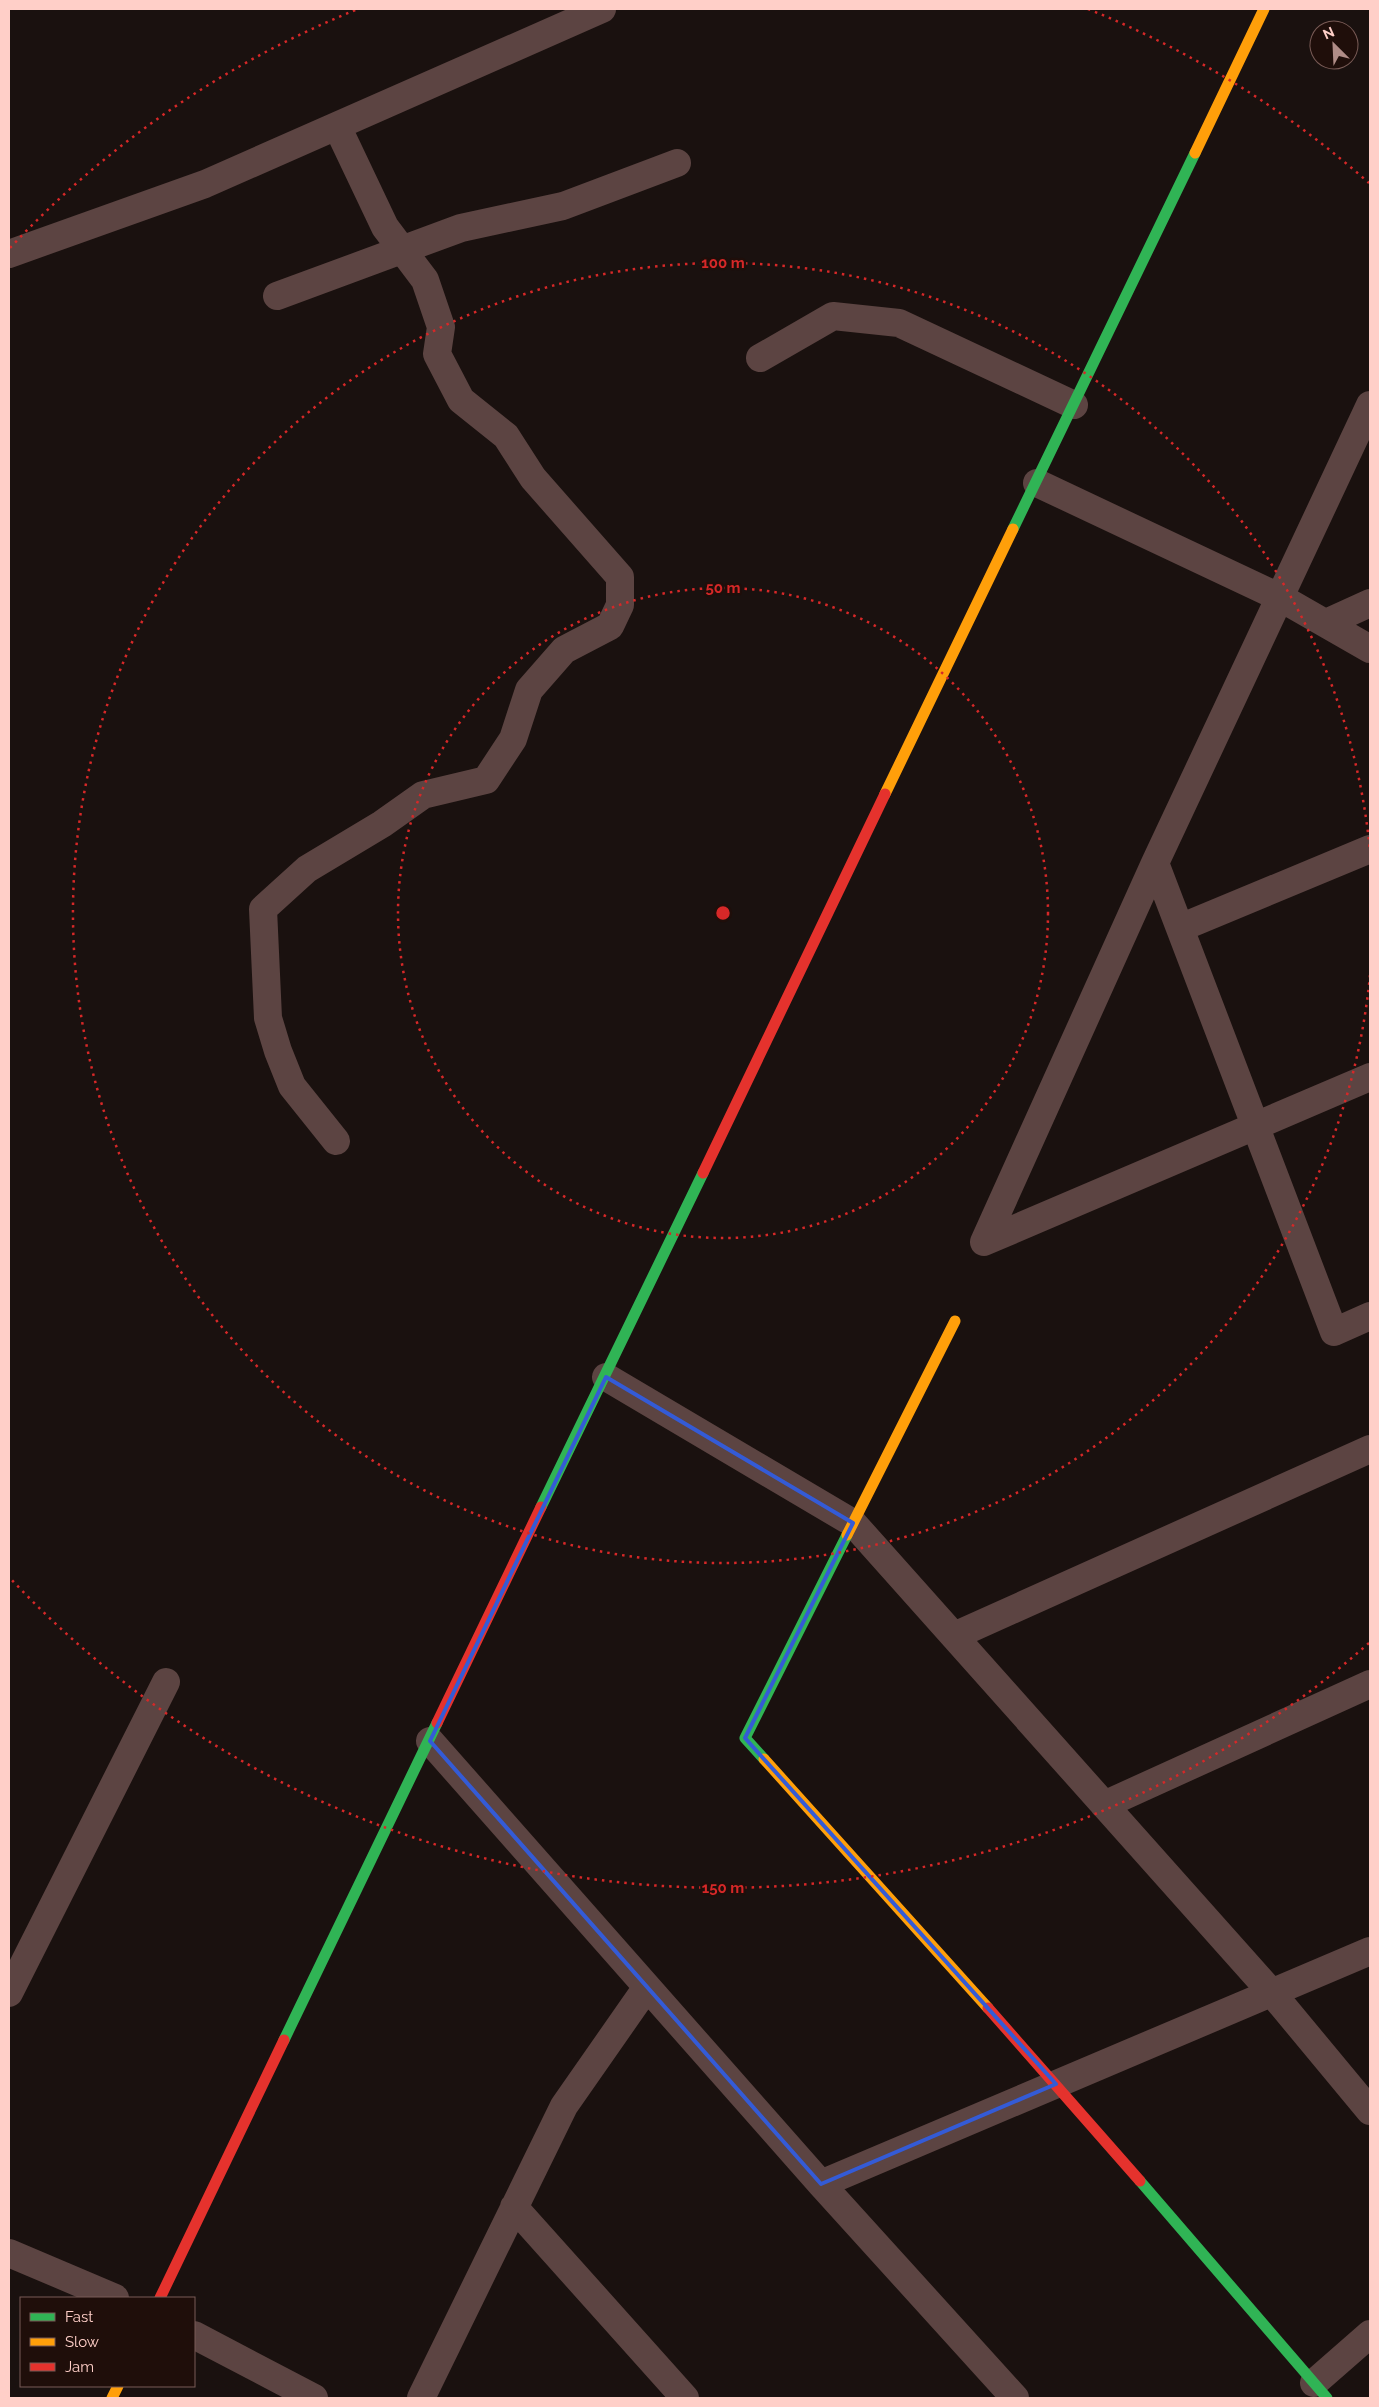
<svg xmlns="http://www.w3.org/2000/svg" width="1379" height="2407" viewBox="0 0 1379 2407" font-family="Raleway,sans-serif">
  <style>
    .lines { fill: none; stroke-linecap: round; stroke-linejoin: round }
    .street { stroke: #5c4442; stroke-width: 28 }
    .fast { stroke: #30b455; stroke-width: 11 }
    .slow { stroke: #ff9f0a; stroke-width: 11 }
    .jam { stroke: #e5322d; stroke-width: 11 }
    .marked { fill: none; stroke: #345bd6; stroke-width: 4; stroke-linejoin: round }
    .ring { fill: none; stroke: #d62828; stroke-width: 2.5; stroke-dasharray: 2.5 5 }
    .centre { fill: #d62828; stroke: #1f0e0a; stroke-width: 2.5 }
    .ring-label { font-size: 15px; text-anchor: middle; font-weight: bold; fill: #d62828; stroke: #1f0e0a; stroke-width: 4.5; stroke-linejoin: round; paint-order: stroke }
  </style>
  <rect width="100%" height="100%" fill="#1a110f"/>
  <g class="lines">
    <path class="street" d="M 9,254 L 205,184 L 602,9
      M 277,296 L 461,228 L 563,206 L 677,163
      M 760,358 L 833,316 L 899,323 L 1074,405
      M 1037,483 L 1281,598 L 1370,649
      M 1326,623 L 1370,603
      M 1155,863 L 1334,1332 L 1370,1316
      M 1180,928 L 1370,849
      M 336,1141 L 292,1086 L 278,1051 L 268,1018 L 263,909 L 307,869 L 382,824 L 423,795 L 486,780 L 513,739 L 529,690 L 564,650 L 610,626 L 620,605 L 620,577 L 533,478 L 506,436 L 461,400 L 437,354 L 441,327 L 425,280 L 385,227 L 337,126
      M 984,1242 L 1155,863 L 1370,405
      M 984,1242 L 1370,1077
      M 606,1377 L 853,1523 L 1272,1993 L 1370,2111
      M 954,1636 L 1370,1449
      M 430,1741 L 821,2184 L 1015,2398
      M 1104,1805 L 1370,1684
      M 9,1993 L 166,1682
      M 821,2184 L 1370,1951
      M 514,2207 L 685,2398
      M 9,2253 L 115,2298
      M 194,2335 L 314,2398
      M 1314,2383 L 1370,2334
      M 421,2398 L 564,2106 L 647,1987"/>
    <path class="fast" d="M 1013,529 L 1195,153
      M 541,1507 L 703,1173
      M 764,1759 L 745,1738 L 847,1535
      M 284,2040 L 437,1723
      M 1140,2181 L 1327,2398"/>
    <path class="slow" d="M 1195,153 L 1264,9
      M 885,794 L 1013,529
      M 847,1535 L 955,1321
      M 764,1759 L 988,2008
      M 112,2398 L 118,2386"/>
    <path class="jam" d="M 703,1173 L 885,794
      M 437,1723 L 541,1507
      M 988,2008 L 1140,2181
      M 160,2298 L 284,2040"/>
  </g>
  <path class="marked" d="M 606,1377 L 853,1523 L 745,1738 L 1056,2084 L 821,2184 L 430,1741 Z"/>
  <g class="ring">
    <circle cx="723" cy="913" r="325"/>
    <path d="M1370 975A650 650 0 1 1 1370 851"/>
    <path d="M1369 1643A975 975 0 0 1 10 1578M10 248A975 975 0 0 1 358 9M1088 9A975 975 0 0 1 1369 183"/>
  </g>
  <circle cx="723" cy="913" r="8" class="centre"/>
  <g class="ring-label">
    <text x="723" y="268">100 m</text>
    <text x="723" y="593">50 m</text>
    <text x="723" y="1893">150 m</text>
  </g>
  <rect width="1379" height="2407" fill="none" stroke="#ffcfc8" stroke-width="20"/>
  <rect x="20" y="2297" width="175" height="90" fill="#1f0e0a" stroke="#795b56"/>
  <rect x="30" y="2313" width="25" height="8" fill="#30b455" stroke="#795b56"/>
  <text x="65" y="2322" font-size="15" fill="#ffcfc8">Fast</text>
  <rect x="30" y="2338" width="25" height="8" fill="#ff9f0a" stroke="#795b56"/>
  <text x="65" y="2347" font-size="15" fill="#ffcfc8">Slow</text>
  <rect x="30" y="2363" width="25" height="8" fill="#e5322d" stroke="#795b56"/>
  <text x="65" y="2372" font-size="15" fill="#ffcfc8">Jam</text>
  <g transform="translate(1334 45) rotate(336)"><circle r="24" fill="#1f0e0a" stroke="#795b56"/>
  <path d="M0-4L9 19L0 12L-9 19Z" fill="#af8c87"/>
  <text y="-8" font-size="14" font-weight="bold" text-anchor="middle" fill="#ffcfc8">N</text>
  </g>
</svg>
